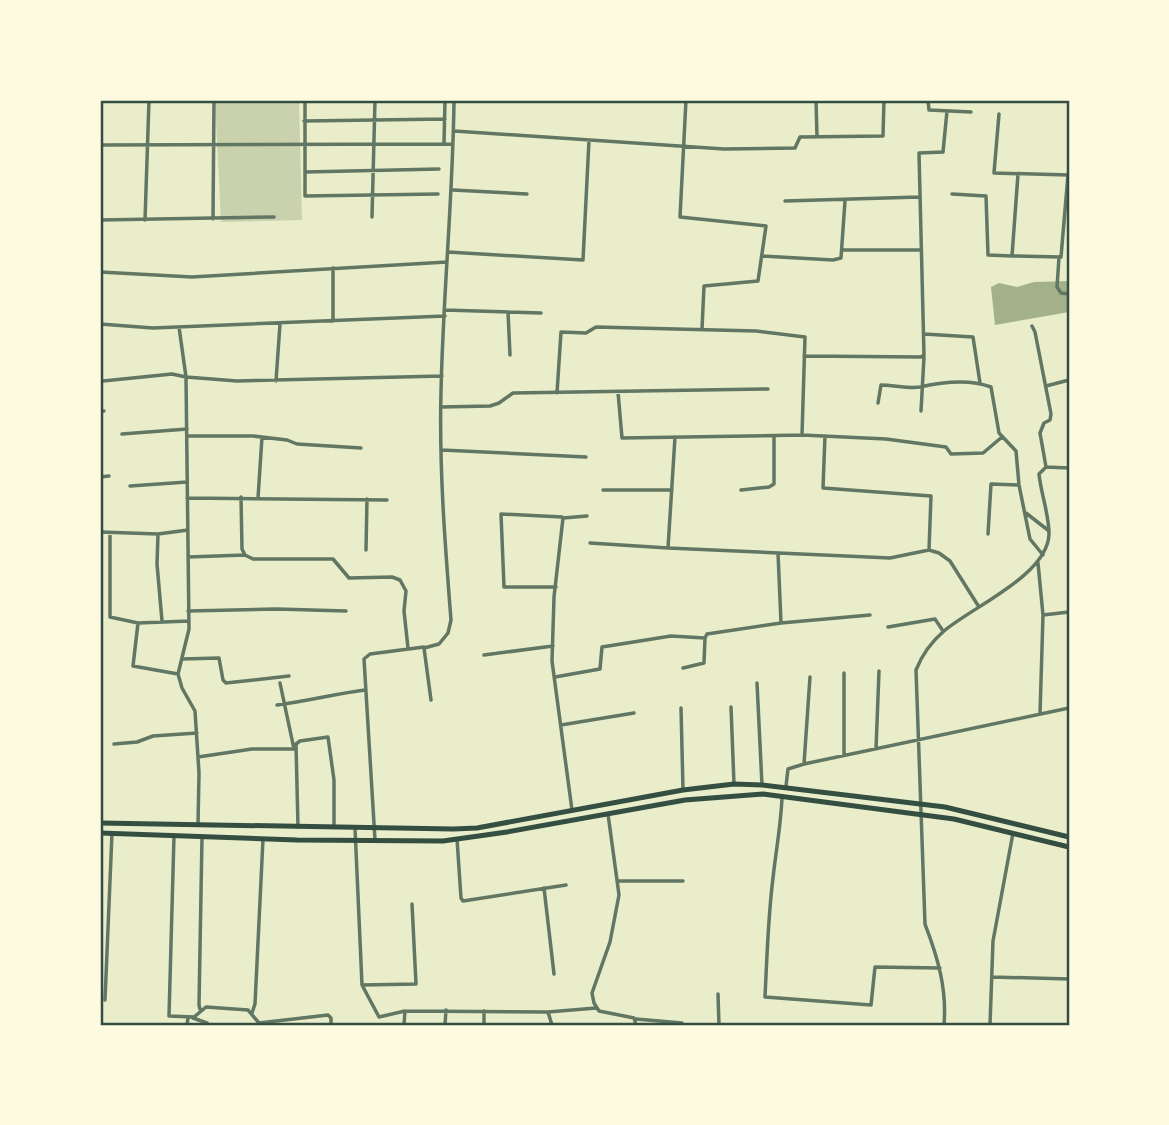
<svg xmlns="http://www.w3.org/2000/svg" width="1169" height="1125" viewBox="0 0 1169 1125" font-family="Georgia,serif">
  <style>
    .green { fill: #cad2ad }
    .water { fill: #a3b18a }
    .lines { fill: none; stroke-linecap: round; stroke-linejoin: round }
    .minor { stroke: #617663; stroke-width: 3.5 }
    .primary { stroke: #344e41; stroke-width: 5 }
    .neatline { fill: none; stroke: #344e41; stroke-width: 2.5 }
  </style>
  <rect width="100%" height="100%" fill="#e9edc9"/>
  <path class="green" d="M 215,100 L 299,100 L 302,220 L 221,222 Z"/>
  <path class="water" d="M 1069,281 L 1069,312 L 995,325 L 991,287 L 999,283 L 1017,287 L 1034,282 Z"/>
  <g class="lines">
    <path class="minor" d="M 305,100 L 305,196 L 438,194
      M 686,100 L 680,217 L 766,226 L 758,281 L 704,286 L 702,329
      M 754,100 L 816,100
      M 816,100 L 817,137
      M 928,100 L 929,110 L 971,112
      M 999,114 L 994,173 L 1068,175 L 1069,172
      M 304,121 L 445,119
      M 454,131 L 724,149 L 795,148 L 800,137 L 883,136 L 884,100
      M 444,143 L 445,100
      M 100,145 L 453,144
      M 305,172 L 439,169
      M 453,190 L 527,194
      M 952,194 L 986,196 L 988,255 L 1012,256 L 1018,174
      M 785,201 L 919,197
      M 372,217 L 375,100
      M 213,219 L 214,100
      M 100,220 L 274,217
      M 145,220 L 149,100
      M 843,250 L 921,250
      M 448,252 L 583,260 L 589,140
      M 762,256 L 833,260 L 841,258 L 845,201
      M 1012,256 L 1061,257 L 1068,175
      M 1059,257 L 1057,287 L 1061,293 L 1069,294
      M 333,268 L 333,321
      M 100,272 L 192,277 L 447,262
      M 444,310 L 541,313
      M 508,312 L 510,355
      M 100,324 L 153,328 L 445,316
      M 1032,326 L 1035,332 L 1051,414 L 1050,420 L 1044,423 L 1040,433 L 1046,467
      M 179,327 L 186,377 L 237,381 L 442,376
      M 924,334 L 973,337 L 980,383
      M 804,356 L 921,357 L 924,355 L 919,153 L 943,152 L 947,111
      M 103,381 L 172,374 L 186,377 L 189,629 L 178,674 L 182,688 L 195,711 L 199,773 L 198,825
      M 276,381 L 280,324
      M 1046,386 L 1069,380
      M 557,393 L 561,332 L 586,333 L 596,327 L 756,331 L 805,337 L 802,435 L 622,438 L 618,392
      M 878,403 L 881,385 C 893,385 909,389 920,387 C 942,382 970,379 991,387 L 999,433 L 1016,451 L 1019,485 L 1030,539 L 1043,555
      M 441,407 L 490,406 L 499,403 L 513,393 L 768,389
      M 100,411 L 104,411
      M 921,411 L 924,357
      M 122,434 L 187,429
      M 802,435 L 886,439 L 946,447 L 951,454 L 983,453 L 1002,437
      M 187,436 L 253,436 L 287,440 L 297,444 L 361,448
      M 825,436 L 823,488 L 931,496 L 929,550
      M 442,450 L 586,457
      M 100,477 L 109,476
      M 130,486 L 187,482
      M 603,490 L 672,490
      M 741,490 L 769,487 L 774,484 L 774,436
      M 241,497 L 242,549 L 245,555 L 253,559 L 333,559 L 349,578 L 392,577 L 400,580 L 406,591 L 404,611 L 408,648
      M 187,498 L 387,500
      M 258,498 L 262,437
      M 1026,513 L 1049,531
      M 100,532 L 158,534 L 188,530
      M 110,533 L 110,617 L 138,623
      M 158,534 L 157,564 L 162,621
      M 988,534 L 991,484 L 1019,485
      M 590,543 L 668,548 L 675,437
      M 668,548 L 890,558 L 929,550 L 939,553 L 950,561 L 979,607
      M 366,550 L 367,499
      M 778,553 L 781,623
      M 188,557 L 245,555
      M 1038,563 L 1043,615 L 1040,714
      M 556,587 L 504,587 L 501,514 L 562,517
      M 188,611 L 277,609 L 346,611
      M 1043,615 L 1069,612
      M 888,627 L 935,619 L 943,631
      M 484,655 L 553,646
      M 182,659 L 219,658 L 223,680 L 226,683 L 289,676
      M 683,668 L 704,663 L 705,638 L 707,634 L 781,623 L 870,615
      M 178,674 L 133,666 L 138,623 L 189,621
      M 555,677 L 600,669 L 602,647 L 671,636 L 705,638
      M 757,683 L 762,785
      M 431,700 L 424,648 L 439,644 L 448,633 L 451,620 C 445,544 439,467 441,392 C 443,294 453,197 454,100
      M 277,705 C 308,701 334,694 365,690
      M 731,707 L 734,784
      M 681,708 L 683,789
      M 561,725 L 634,713
      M 114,744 L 137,742 L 153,736 L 197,733
      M 876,749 L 879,671
      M 844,755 L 844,673
      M 198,757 L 252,749 L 294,749 L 280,683
      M 804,764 L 810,677
      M 786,786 L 788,769 L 804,764 L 1069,708
      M 782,797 C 781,825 776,850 773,878 C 768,917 767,957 765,997 L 871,1005 L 875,967 L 940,968
      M 572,810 L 552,661 L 554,597 L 563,518 L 587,516
      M 608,814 L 619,895 L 610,942 L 592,993 L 594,1003 L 599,1011 L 634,1018 L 636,1025
      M 298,827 L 296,744 L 300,741 L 328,737 L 334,780 L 334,827
      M 355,828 L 362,985 L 416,984 L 412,904
      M 174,836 L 169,1016 L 194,1017 L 206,1007 L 248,1010 L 259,1023 L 328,1015 L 331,1018 L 331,1025
      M 457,839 L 461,898 L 463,901 L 566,885
      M 375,840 L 364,659 L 370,654 L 424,647
      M 618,881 L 683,881
      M 544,888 L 554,974
      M 992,977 L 1069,979
      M 362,985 L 379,1017 L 405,1011 L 548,1012 L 596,1008
      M 718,994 L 719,1025
      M 105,1000 L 112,833
      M 200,1009 L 199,1005 L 202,837
      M 548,1012 L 552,1025
      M 252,1013 L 255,1004 L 263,839
      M 193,1018 L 207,1023
      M 636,1019 L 682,1023
      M 187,1025 L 188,1018
      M 404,1025 L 405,1011
      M 445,1025 L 446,1010
      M 484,1025 L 484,1011
      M 944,1025 C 947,989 938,958 925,924 L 916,670 C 922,655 931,642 944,631 C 972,607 1048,575 1049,534 C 1049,514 1041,494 1039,474 L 1046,467 L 1069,468
      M 990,1025 L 993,941 L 1013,833"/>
    <path class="primary" d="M 100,823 L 453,829 L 477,828 L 683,790 L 734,784 L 762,785 L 945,807 L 1069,837
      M 100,833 L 297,840 L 443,841 L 507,832 L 685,800 L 763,794 L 954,819 L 1069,847"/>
  </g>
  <rect width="1169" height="1125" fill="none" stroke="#fefae0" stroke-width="203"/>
  <rect x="102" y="102" width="966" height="922" class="neatline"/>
</svg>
